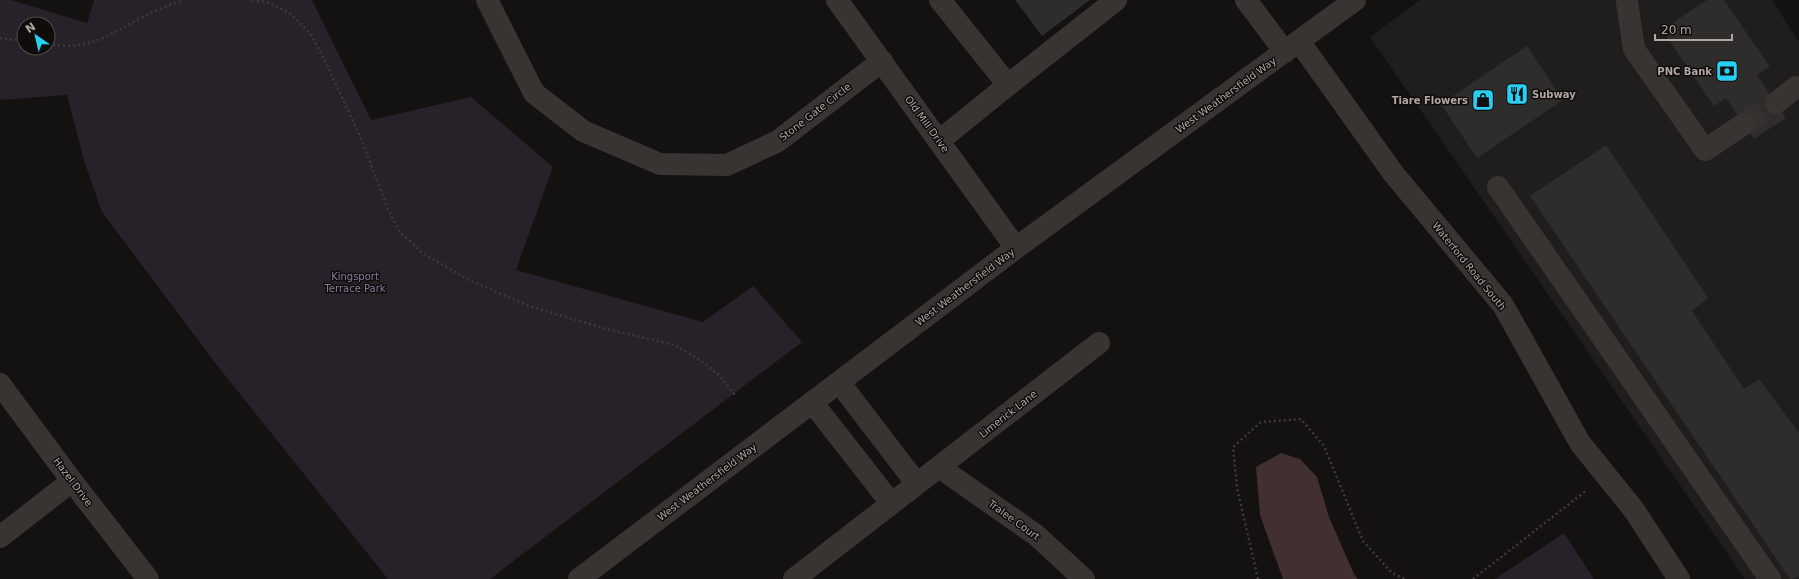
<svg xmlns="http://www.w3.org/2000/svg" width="1799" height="579" viewBox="0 0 1799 579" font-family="'DejaVu Sans',sans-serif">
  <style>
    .built { fill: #201e1d }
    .green { fill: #27212a; fill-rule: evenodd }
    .water { fill: #422f30 }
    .building { fill: #2f2d2c }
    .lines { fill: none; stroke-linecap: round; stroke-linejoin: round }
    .minor-tunnel { stroke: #33302e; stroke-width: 22; stroke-dasharray: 22 11; stroke-linecap: butt }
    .path { stroke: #3f3a38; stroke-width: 2.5; stroke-dasharray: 2 3; stroke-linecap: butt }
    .minor { stroke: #383432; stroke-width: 22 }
    .labels { text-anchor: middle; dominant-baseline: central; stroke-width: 3; stroke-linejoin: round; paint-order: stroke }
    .poi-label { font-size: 10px; font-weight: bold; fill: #b4a6a2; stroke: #0e0d0c; text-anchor: end }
    .street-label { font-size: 10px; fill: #b4a6a2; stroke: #0e0d0c }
    .park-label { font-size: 10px; fill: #8f789f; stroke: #0e0d0c }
  </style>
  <rect width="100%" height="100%" fill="#131211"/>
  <path class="built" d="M 1420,0 L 1772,0 L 1799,42 L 1799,579 L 1745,579 L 1370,37 Z"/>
  <path class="green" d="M 0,0 L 11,0 L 87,23 L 94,0 L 312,0 L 371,120 L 471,97 L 553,167 L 516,270 L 703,322 L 753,286 L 802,342 L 490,579 L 388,579 L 216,364 L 102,212 L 85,164 L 67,95 L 0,100 ZM 24,24 L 48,24 L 48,48 L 24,48 Z
    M 1564,533 L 1594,579 L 1495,579 Z"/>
  <path class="water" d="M 1281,453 L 1300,459 L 1317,477 L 1329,517 L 1354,574 L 1358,579 L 1283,579 L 1260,515 L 1256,467 Z"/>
  <path class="building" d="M 1015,0 L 1090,0 L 1042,36 Z
    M 1707,0 L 1724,0 L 1770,67 L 1757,75 L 1786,118 L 1754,139 L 1726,98 L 1714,106 L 1662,30 Z
    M 1527,46 L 1563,100 L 1477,158 L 1441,104 Z
    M 1606,145 L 1708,298 L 1692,311 L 1744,389 L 1759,379 L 1799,433 L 1799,576 L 1794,579 L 1790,579 L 1530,196 Z"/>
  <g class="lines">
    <path class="minor-tunnel" d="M 1744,124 L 1776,103"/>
    <path class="path" d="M 252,0 L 267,2 L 291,14 L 310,33 L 327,65 L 360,136 L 388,209 L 399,231 L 421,252 L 469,280 L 529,306 L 610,330 L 675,345 L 700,360 L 718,374 L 736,396
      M 0,38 L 24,41
      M 48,44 C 92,51 107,35 143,17 C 156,10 170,5 183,0
      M 1258,579 L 1237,488 L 1233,447 L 1261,422 L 1301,419 L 1324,446 L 1363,541 L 1392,573 L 1405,579
      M 1473,579 L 1587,490"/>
    <path class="minor" d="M 487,0 L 534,93 L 583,131 L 660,164 L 727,165 L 778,141 L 882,61
      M 837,0 L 1016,248
      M 1246,0 L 1285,52
      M 1627,2 L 1634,49 L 1705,150 L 1744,124
      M 1299,41 L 1393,173 L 1503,305 L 1580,443 L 1634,510 L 1679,579
      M 1008,85 L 1116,0
      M 1776,103 L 1796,87
      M 939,141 L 1008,85 L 940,0
      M 1498,187 L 1770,579
      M 839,382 L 917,484
      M 0,384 L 72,481 L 148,579
      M 812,402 L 891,503
      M 939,467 L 1036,535 L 1084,579
      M 0,537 L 72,481
      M 579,579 L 1016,248 L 1355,0
      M 794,579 L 1099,343"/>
  </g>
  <defs>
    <g id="bank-square" transform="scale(1.15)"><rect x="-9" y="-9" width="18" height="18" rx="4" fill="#27cff4" stroke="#0e0d0c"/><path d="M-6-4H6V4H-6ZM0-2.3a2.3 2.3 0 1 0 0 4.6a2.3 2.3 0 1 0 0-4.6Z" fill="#111"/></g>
    <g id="restaurant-square" transform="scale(1.15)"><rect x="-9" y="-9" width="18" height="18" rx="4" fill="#27cff4" stroke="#0e0d0c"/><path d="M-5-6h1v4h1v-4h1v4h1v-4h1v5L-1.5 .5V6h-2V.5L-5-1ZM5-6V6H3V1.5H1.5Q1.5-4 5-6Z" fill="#111"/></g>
    <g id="shop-square" transform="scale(1.15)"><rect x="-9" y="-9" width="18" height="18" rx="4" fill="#27cff4" stroke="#0e0d0c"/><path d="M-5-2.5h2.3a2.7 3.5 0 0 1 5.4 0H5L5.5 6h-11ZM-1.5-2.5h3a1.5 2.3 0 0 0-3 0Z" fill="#111"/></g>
  </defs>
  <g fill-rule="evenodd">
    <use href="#bank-square" x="1727" y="71"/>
    <use href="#restaurant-square" x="1517" y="94"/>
    <use href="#shop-square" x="1483" y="100"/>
  </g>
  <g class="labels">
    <g class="poi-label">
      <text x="1712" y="71">PNC Bank</text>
      <text x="1532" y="94" text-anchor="start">Subway</text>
      <text x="1468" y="100">Tiare Flowers</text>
    </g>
    <g class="street-label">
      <text transform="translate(1226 95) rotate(-36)">West Weathersfield Way</text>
      <text transform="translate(815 112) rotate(-38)">Stone Gate Circle</text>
      <text transform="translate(927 124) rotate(54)">Old Mill Drive</text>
      <text transform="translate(1469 266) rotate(51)">Waterford Road South</text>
      <text transform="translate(965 287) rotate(-37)">West Weathersfield Way</text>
      <text transform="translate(1008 414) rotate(-38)">Limerick Lane</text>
      <text transform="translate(73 482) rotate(53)">Hazel Drive</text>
      <text transform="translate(707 482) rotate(-37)">West Weathersfield Way</text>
      <text transform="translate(1014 520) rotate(36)">Tralee Court</text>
    </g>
    <g class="park-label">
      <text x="355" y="276">Kingsport<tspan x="355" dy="12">Terrace Park</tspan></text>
    </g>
  </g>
  <g transform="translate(36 36) rotate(326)"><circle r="19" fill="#0e0d0c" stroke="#504a48"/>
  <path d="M0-3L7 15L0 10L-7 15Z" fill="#27cff4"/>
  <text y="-6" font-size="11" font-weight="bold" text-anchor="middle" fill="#b4a6a2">N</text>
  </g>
  <path d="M1655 34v6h77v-6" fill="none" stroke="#b4a6a2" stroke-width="2"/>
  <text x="1661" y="34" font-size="12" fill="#b4a6a2" stroke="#0e0d0c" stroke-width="3" paint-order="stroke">20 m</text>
</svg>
